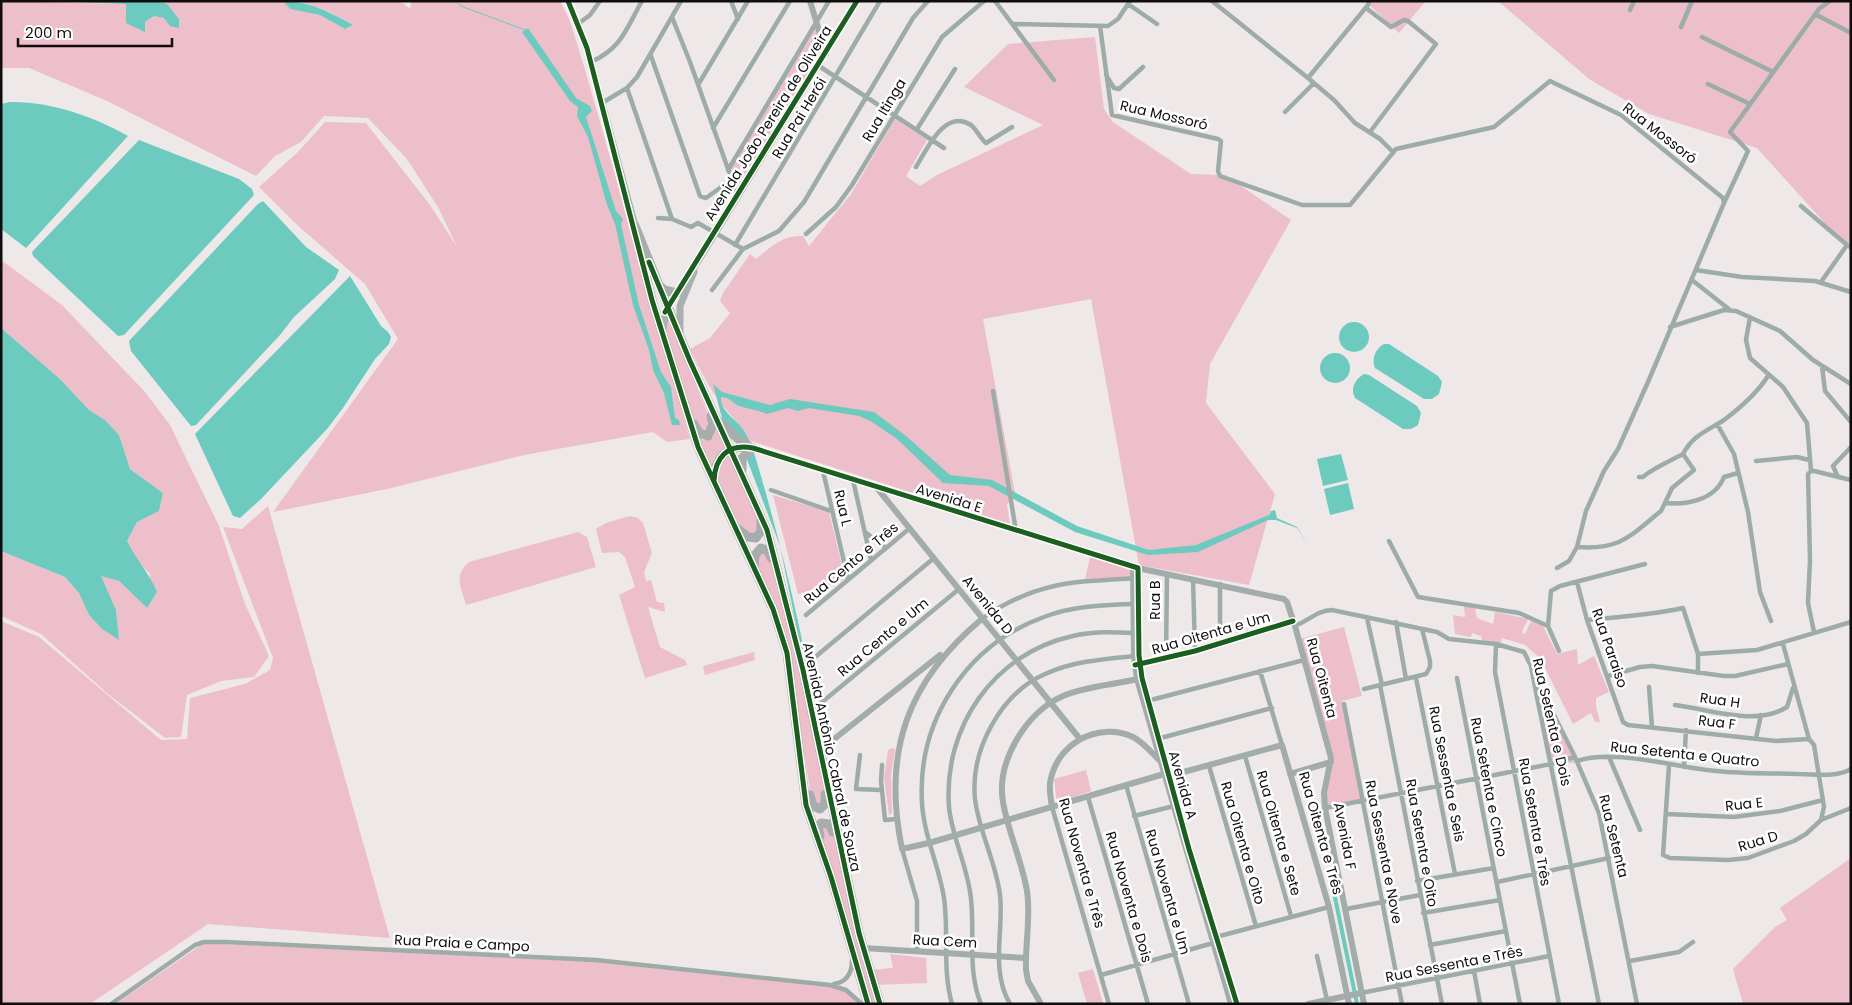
<svg xmlns="http://www.w3.org/2000/svg" width="1852" height="1005" viewBox="0 0 1852 1005" font-family="Poppins,sans-serif">
  <style>
    .green { fill: #edbfca }
    .water { fill: #6ccabe }
    .lines { fill: none; stroke-linecap: round; stroke-linejoin: round }
    .stream { stroke: #6ccabe; stroke-width: 1 }
    .street { stroke: #9eaca9; stroke-width: 4.5 }
    .secondary { stroke: #a2acaa; stroke-width: 6 }
    .primary { stroke: #a8b1af; stroke-width: 7 }
    .highway { stroke: #a7acad; stroke-width: 9 }
    .cycleway-casing { stroke: #fff; stroke-width: 8 }
    .cycleway { stroke: #1b5e20; stroke-width: 5 }
    .labels { text-anchor: middle; dominant-baseline: central; stroke-width: 5; stroke-linejoin: round; paint-order: stroke }
    .street-label { font-size: 14px; fill: #100d0e; stroke: #fff }
  </style>
  <rect width="100%" height="100%" fill="#eee8e9"/>
  <path class="green" d="M 1,1 L 126,4 L 145,32 L 145,22 L 154,16 L 164,18 L 167,4 L 159,1 L 283,1 L 290,9 L 320,15 L 345,29 L 353,25 L 328,11 L 298,1 L 400,1 L 410,9 L 411,1 L 560,1 L 570,21 L 586,73 L 690,439 L 667,442 L 653,432 L 524,455 L 387,489 L 273,512 L 398,339 L 365,284 L 296,224 L 259,187 L 298,152 L 325,122 L 366,123 L 430,205 L 457,247 L 439,209 L 407,159 L 368,118 L 324,116 L 301,142 L 275,156 L 256,176 L 107,101 L 29,68 L 1,68 Z
    M 1365,1 L 1426,1 L 1399,33 Z
    M 1498,1 L 1851,1 L 1851,252 L 1757,148 L 1649,114 L 1589,79 Z
    M 816,27 L 826,54 L 738,197 L 729,170 Z
    M 1095,37 L 1104,109 L 1113,122 L 1191,174 L 1225,175 L 1291,220 L 1210,364 L 1206,403 L 1275,494 L 1249,585 L 1139,565 L 1091,299 L 983,319 L 1015,493 L 1007,505 L 1010,524 L 748,440 C 741,424 726,411 716,397 C 706,382 698,365 690,349 L 710,338 L 730,313 L 720,301 L 723,293 L 750,254 L 756,259 C 773,246 780,236 803,236 L 809,246 L 851,194 L 895,119 L 927,140 L 906,176 L 920,186 L 937,175 L 1043,125 L 964,87 L 1008,44 Z
    M 1,260 L 62,305 L 145,392 L 170,425 L 219,526 L 245,604 L 269,656 L 254,677 L 221,681 L 187,695 L 181,737 L 165,738 L 108,694 L 41,634 L 1,616 L 1,551 L 65,577 L 79,593 L 89,615 L 102,629 L 119,640 L 116,610 L 100,575 L 119,581 L 147,608 L 150,574 L 136,560 L 127,541 L 137,522 L 159,511 L 163,493 L 130,469 L 119,435 L 105,420 L 89,410 L 60,379 L 1,328 Z
    M 665,317 L 669,319 L 709,417 L 710,432 L 703,434 C 686,409 665,347 665,317 Z
    M 714,419 L 725,447 L 713,459 L 711,469 L 696,434 L 703,440 L 713,437 Z
    M 728,452 L 757,514 L 758,535 L 746,536 C 732,517 721,496 716,473 Z
    M 773,495 L 829,512 L 845,578 L 839,582 L 798,594 Z
    M 268,506 L 390,938 L 208,924 L 90,1004 L 1,1004 L 1,621 L 39,637 L 161,740 L 187,739 L 190,698 L 245,684 L 270,670 L 273,658 L 223,527 L 242,529 Z
    M 630,516 L 638,518 L 643,523 L 652,553 L 644,572 L 646,581 L 651,580 L 657,602 L 664,603 L 665,612 L 648,607 L 660,647 L 685,660 L 687,665 L 645,678 L 619,595 L 635,587 L 625,557 L 619,552 L 602,553 L 596,529 L 606,523 Z
    M 578,532 L 587,537 L 596,567 L 466,605 C 461,586 453,577 469,562 Z
    M 759,548 L 768,550 L 819,751 L 825,804 L 812,804 L 805,757 L 799,740 L 785,643 L 754,563 Z
    M 1090,557 L 1130,570 L 1130,577 L 1085,579 Z
    M 1464,606 L 1475,608 L 1477,618 L 1493,624 L 1495,612 L 1528,619 L 1522,632 L 1525,634 L 1531,621 L 1543,626 L 1557,654 L 1577,649 L 1578,665 L 1594,656 L 1609,692 L 1596,698 L 1596,706 L 1600,722 L 1595,722 L 1591,713 L 1573,724 L 1540,658 L 1525,645 L 1502,638 L 1501,644 L 1482,640 L 1481,636 L 1472,633 L 1471,637 L 1455,634 L 1453,615 L 1465,617 Z
    M 1344,627 L 1362,696 L 1342,701 L 1362,801 L 1325,808 L 1331,759 L 1299,639 Z
    M 754,652 L 755,660 L 705,675 L 703,666 Z
    M 1544,698 L 1575,763 L 1550,763 L 1535,699 Z
    M 893,748 L 895,749 L 891,775 L 892,813 L 889,815 L 884,777 L 888,750 Z
    M 1086,770 L 1091,791 L 1057,803 L 1054,779 Z
    M 828,822 L 836,841 L 870,970 L 893,968 L 890,954 L 926,958 L 927,983 L 875,985 L 881,1004 L 869,1004 L 817,827 Z
    M 1851,858 L 1851,1004 L 1743,1004 L 1733,969 L 1775,927 L 1787,920 L 1780,908 Z
    M 204,943 L 587,961 L 828,984 L 842,989 L 860,1004 L 115,1004 Z
    M 1093,969 L 1103,1003 L 1101,1004 L 1087,1004 L 1078,973 Z"/>
  <path class="water" d="M 56,1 L 159,1 L 167,4 L 179,19 L 179,28 L 170,26 L 164,18 L 154,16 L 145,22 L 145,32 L 126,23 L 126,4 Z
    M 283,1 C 309,1 330,12 353,25 L 345,29 L 320,15 L 290,9 Z
    M 528,28 L 576,98 L 590,106 L 592,111 L 586,117 L 616,211 L 623,219 L 621,224 L 639,305 L 661,372 L 671,387 L 675,418 L 679,420 L 680,425 L 672,425 L 664,393 L 653,370 L 649,350 L 633,305 L 615,224 L 607,205 L 588,137 L 577,116 L 578,107 L 570,101 L 522,32 Z
    M 9,102 C 49,101 93,116 128,136 L 26,248 L 1,229 L 1,104 Z
    M 139,140 L 239,179 L 252,189 L 254,195 L 124,335 L 118,336 L 33,256 L 32,252 Z
    M 263,201 L 306,247 L 339,270 L 335,279 L 294,317 L 280,335 L 196,425 L 191,426 L 131,351 L 129,341 L 258,204 Z
    M 350,276 L 381,326 L 388,332 L 391,337 L 389,344 L 375,359 L 343,408 L 327,429 L 261,499 L 240,518 L 233,516 L 195,434 Z
    M1339 337a15 15 0 1 1 30 0a15 15 0 1 1-30 0Z
    M 1,328 L 60,379 L 89,410 L 105,420 L 119,435 L 130,469 L 163,493 L 159,511 L 137,522 L 127,541 C 136,559 149,573 157,592 L 147,608 L 119,581 L 101,576 L 116,610 L 119,640 L 102,629 L 89,615 L 79,593 L 65,577 L 1,551 Z
    M 1384,344 L 1389,344 L 1438,376 L 1442,382 L 1439,394 L 1432,399 L 1424,399 L 1375,368 C 1371,359 1376,348 1384,344 Z
    M1320 368a15 15 0 1 1 30 0a15 15 0 1 1-30 0Z
    M 1364,374 L 1369,375 L 1417,406 L 1421,413 L 1418,425 L 1411,429 L 1403,429 L 1355,398 C 1350,389 1355,379 1364,374 Z
    M 713,384 L 722,392 L 770,405 L 790,399 L 874,412 L 906,436 L 950,475 L 992,480 L 1077,526 L 1149,550 L 1196,545 L 1269,515 L 1271,511 L 1275,510 L 1277,518 L 1297,527 L 1307,543 L 1297,528 L 1276,520 L 1268,520 L 1198,552 L 1148,555 L 1075,532 L 989,486 L 943,483 L 897,439 L 872,422 L 859,416 L 809,408 L 798,411 L 788,408 L 767,414 C 758,410 749,409 739,406 C 732,403 730,397 721,397 C 720,412 737,419 744,431 C 750,440 755,455 758,466 C 783,551 803,636 818,723 L 824,745 L 821,747 L 780,546 L 738,436 L 722,418 Z
    M 1341,454 L 1348,480 L 1323,486 L 1317,459 Z
    M 1348,483 L 1354,509 L 1330,515 L 1324,489 Z
    M 1336,892 L 1359,1004 L 1355,1004 L 1332,893 Z"/>
  <g class="lines">
    <path class="stream" d="M 456,1 L 461,6 L 525,30"/>
    <path class="street" d="M 731,1 L 738,19
      M 995,1 L 1054,80
      M 1212,1 L 1308,78 L 1334,100 L 1355,123 L 1380,139 L 1393,152
      M 1128,4 L 1157,24
      M 1366,8 L 1391,27 L 1404,20 L 1408,21 L 1436,44 L 1370,132
      M 1630,10 L 1634,1
      M 1815,14 L 1851,33
      M 672,17 L 690,62 L 738,197
      M 578,24 L 590,15 L 600,1
      M 1013,24 L 1108,26 L 1118,19 L 1130,1
      M 1100,26 L 1112,115 L 1218,139 L 1221,141 L 1218,171 L 1220,176 L 1302,205 L 1350,205 L 1396,149 L 1494,127 L 1550,81 L 1621,115 L 1723,198 L 1724,203 L 1648,382 L 1618,449 L 1604,471 L 1586,511 L 1577,547 L 1569,561 L 1557,568
      M 1681,27 L 1692,1
      M 1702,37 L 1773,72
      M 651,56 L 700,196 L 706,198 L 731,180
      M 591,62 C 622,48 626,29 642,1
      M 819,66 L 944,148
      M 1106,75 L 1114,88 L 1119,89 L 1143,67
      M 1308,78 L 1368,5 L 1369,1
      M 1708,84 L 1750,104
      M 698,85 L 748,1
      M 627,88 L 672,219
      M 602,103 L 627,88 L 637,77 L 681,1
      M 1285,112 L 1314,83
      M 713,128 L 790,1
      M 917,129 L 955,69
      M 916,167 C 927,149 945,108 971,125 C 977,130 980,138 986,143 L 1012,127
      M 728,170 L 829,1
      M 1724,203 L 1748,151 L 1730,132 L 1819,9 L 1830,1
      M 1801,206 L 1847,245
      M 658,218 L 672,219 L 691,227 L 698,223 L 743,249
      M 806,234 L 836,207 L 852,185 L 942,37 L 984,1
      M 735,245 L 880,1
      M 1696,270 L 1742,277 L 1815,281 L 1851,292
      M 1692,280 L 1730,310
      M 1821,282 L 1847,245 L 1851,247
      M 712,290 L 743,249 L 779,231 L 804,202 L 913,18 L 928,1
      M 1750,317 L 1746,340 L 1750,358 L 1783,387 L 1807,423 L 1811,471
      M 1670,327 L 1724,310 L 1736,311 L 1780,331 L 1813,360 L 1851,384
      M 1822,366 L 1825,391 L 1851,422
      M 993,391 L 1016,531
      M 1717,424 L 1734,454 L 1748,512 L 1760,592 L 1771,621
      M 1756,461 L 1797,457 L 1809,460
      M 823,471 L 848,579
      M 1639,477 L 1643,477 C 1650,470 1672,460 1683,454
      M 1838,477 L 1833,466 L 1851,447
      M 853,480 L 871,560
      M 771,490 L 831,511
      M 1665,503 L 1672,488 L 1694,470 L 1683,454 C 1693,435 1707,431 1724,420 C 1740,408 1757,393 1768,376
      M 865,532 L 886,548
      M 1389,541 L 1418,597 L 1519,613 L 1548,626
      M 1577,547 C 1620,550 1629,537 1661,511 L 1665,503 C 1687,505 1715,500 1724,477 L 1738,473
      M 1193,579 L 1195,651
      M 1577,582 L 1587,620 L 1623,722 L 1628,725 L 1776,741 L 1809,739
      M 806,615 L 910,528
      M 983,618 C 1037,581 1073,582 1136,578
      M 1367,618 L 1382,685
      M 1587,620 C 1619,617 1652,615 1683,608 L 1698,654 L 1698,673
      M 1396,622 L 1406,679
      M 1295,626 C 1308,621 1318,610 1332,610 L 1437,632 L 1449,639 L 1496,644 L 1524,652 L 1531,666 L 1535,687 L 1599,1004
      M 1220,632 L 1220,584
      M 1814,632 L 1808,603 L 1810,560 L 1808,474 L 1811,471 L 1814,471 L 1851,480
      M 1496,644 L 1495,672 L 1559,1004
      M 1783,644 L 1809,739 L 1814,745 L 1824,807 L 1821,820
      M 1559,651 L 1548,626 L 1551,591 L 1560,586 L 1645,564
      M 1698,654 L 1757,650 L 1851,622
      M 1166,657 L 1167,574
      M 814,658 L 934,558
      M 1260,671 L 1282,745
      M 1608,676 L 1640,667 L 1652,666 L 1724,676 L 1735,676 L 1788,664
      M 1416,678 L 1455,874
      M 1457,678 L 1520,1004
      M 1380,685 L 1442,1004
      M 1649,687 L 1652,727
      M 1536,688 L 1548,703 L 1575,757 L 1599,813 L 1637,1004
      M 1364,689 L 1426,674 L 1430,667 L 1430,661 L 1422,629
      M 1147,701 L 1304,660
      M 821,703 L 959,589
      M 1344,704 L 1402,1004
      M 1675,705 C 1709,709 1756,727 1787,707 L 1793,688
      M 1756,738 L 1761,715
      M 1157,739 L 1272,708
      M 860,755 L 856,789 L 881,790
      M 1245,756 L 1291,916
      M 1609,757 L 1640,830
      M 1577,761 C 1615,748 1677,768 1717,771 C 1744,774 1771,773 1798,774 C 1814,774 1837,778 1851,769
      M 882,765 L 881,781 L 885,820 L 896,819
      M 1669,765 L 1663,855 L 1670,858 L 1728,860 L 1748,858 L 1794,841 L 1806,834 L 1821,820 L 1851,808
      M 1209,766 L 1256,926
      M 1684,767 L 1686,730
      M 1126,785 L 1189,1004
      M 1088,797 L 1148,1004
      M 1052,807 L 1109,1004
      M 1325,808 L 1551,764 L 1575,757
      M 1666,814 L 1734,817 L 1780,811 L 1823,800
      M 1134,816 L 1174,806
      M 902,849 L 917,901 L 917,952
      M 1417,881 L 1494,868
      M 1497,882 L 1609,858
      M 1346,909 L 1420,895
      M 1423,913 L 1500,900
      M 1430,945 L 1506,931
      M 1317,956 L 1327,1000
      M 1630,961 L 1679,952 L 1693,942
      M 1474,971 L 1480,1004
      M 1101,975 L 1213,943 L 1216,937 L 1329,907
      M 834,984 C 847,982 852,973 852,960
      M 1361,993 L 1549,956
      M 111,1004 L 195,945 L 204,942 L 227,942 L 596,960 L 830,985 L 846,990 L 862,1004
      M 952,1004 C 942,969 949,933 944,898 C 939,866 924,836 922,803 C 917,721 966,645 1044,617 C 1072,606 1103,605 1133,604
      M 981,1004 C 967,970 975,934 971,899 C 968,867 952,838 949,807 C 943,727 994,653 1073,636 C 1093,631 1113,632 1134,633
      M 1010,1004 C 990,970 1004,931 1000,895 C 996,862 979,832 975,799 C 970,751 1000,694 1045,674 C 1074,661 1104,659 1135,656"/>
    <path class="secondary" d="M 810,1 L 826,54
      M 753,448 L 1133,567 L 1284,599 L 1287,602 L 1295,626 L 1331,758 L 1324,793 L 1325,808 L 1364,1004
      M 877,488 L 1080,739
      M 1133,567 L 1134,656 L 1137,679 L 1231,1004
      M 1138,568 L 1139,664 L 1166,765
      M 983,618 C 907,681 882,752 902,849 L 929,843 L 1164,774 L 1169,776 L 1282,745 L 1329,907 L 1349,1004
      M 1136,665 L 1195,651 L 1293,621
      M 819,751 L 940,655
      M 1290,774 L 1331,762
      M 1052,807 C 1051,799 1049,791 1050,783 C 1056,744 1097,721 1133,737 C 1143,742 1151,752 1159,760
      M 1207,907 L 1237,1004
      M 863,948 L 1026,958
      M 1041,1004 L 1028,981 L 1026,970 C 1025,944 1031,917 1027,891 C 1022,861 1008,832 1003,802 C 996,762 1026,712 1063,696 C 1086,686 1113,685 1137,679
      M 1308,1004 L 1361,993"/>
    <path class="primary" d="M 568,1 L 587,48 L 635,226
      M 663,329 L 667,307 L 700,258 L 857,1
      M 680,331 L 680,306 L 694,272"/>
    <path class="highway" d="M 635,226 L 690,361 L 767,530 L 803,670 L 859,933 L 880,1004
      M 636,236 L 652,300 L 698,447 L 773,609 L 787,653 L 806,805 L 831,877 L 868,1004
      M 659,285 L 664,290 L 677,293
      M 720,422 L 738,439 L 748,445
      M 694,424 L 699,433 L 708,436 L 713,424 L 711,416
      M 742,470 L 742,458 L 753,448
      M 714,478 C 715,455 730,444 753,448
      M 738,529 L 748,537 L 756,538 L 761,531 L 761,520
      M 754,566 L 755,555 L 761,548 L 768,551 L 771,558
      M 810,795 L 813,806 L 820,809 L 825,804 L 825,794
      M 820,836 L 818,827 L 821,823 L 829,824 L 833,832"/>
    <g class="cycleway-casing">
      <path id="cycleway" d="M 568,1 L 587,48 L 652,300 L 698,447 L 773,609 L 787,653 L 806,805 L 831,877 L 868,1004
        M 649,262 L 690,361 L 767,530 L 803,670 L 859,933 L 880,1004
        M 665,312 L 857,1
        M 714,481 C 715,457 728,443 753,448 L 1138,568 L 1139,655 L 1142,678 L 1189,849 L 1237,1004
        M 1135,665 L 1195,651 L 1293,621"/>
    </g>
    <use href="#cycleway" class="cycleway"/>
  </g>
  <g class="labels">
    <g class="street-label">
      <text transform="translate(884 110) rotate(-59)">Rua Itinga</text>
      <text transform="translate(1164 115) rotate(13)">Rua Mossoró</text>
      <text transform="translate(799 118) rotate(-59)">Rua Pai Herói</text>
      <text transform="translate(768 123) rotate(-58)">Avenida João Pereira de Oliveira</text>
      <text transform="translate(1660 133) rotate(38)">Rua Mossoró</text>
      <text transform="translate(949 498) rotate(17)">Avenida E</text>
      <text transform="translate(843 508) rotate(77)">Rua L</text>
      <text transform="translate(851 563) rotate(-40)">Rua Cento e Três</text>
      <text transform="translate(1155 600) rotate(-90)">Rua B</text>
      <text transform="translate(988 605) rotate(51)">Avenida D</text>
      <text transform="translate(1211 633) rotate(-16)">Rua Oitenta e Um</text>
      <text transform="translate(883 637) rotate(-40)">Rua Cento e Um</text>
      <text transform="translate(1610 648) rotate(71)">Rua Paraiso</text>
      <text transform="translate(1322 678) rotate(75)">Rua Oitenta</text>
      <text transform="translate(1720 700) rotate(8)">Rua H</text>
      <text transform="translate(1552 722) rotate(77)">Rua Setenta e Dois</text>
      <text transform="translate(1717 722) rotate(7)">Rua F</text>
      <text transform="translate(1685 754) rotate(6)">Rua Setenta e Quatro</text>
      <text transform="translate(832 757) rotate(78)">Avenida Antônio Cabral de Souza</text>
      <text transform="translate(1447 774) rotate(79)">Rua Sessenta e Seis</text>
      <text transform="translate(1183 785) rotate(74)">Avenida A</text>
      <text transform="translate(1489 787) rotate(79)">Rua Setenta e Cinco</text>
      <text transform="translate(1744 804) rotate(-6)">Rua E</text>
      <text transform="translate(1535 822) rotate(80)">Rua Setenta e Três</text>
      <text transform="translate(1279 833) rotate(74)">Rua Oitenta e Sete</text>
      <text transform="translate(1321 833) rotate(74)">Rua Oitenta e Três</text>
      <text transform="translate(1345 836) rotate(79)">Avenida F</text>
      <text transform="translate(1614 836) rotate(76)">Rua Setenta</text>
      <text transform="translate(1758 841) rotate(-17)">Rua D</text>
      <text transform="translate(1243 843) rotate(74)">Rua Oitenta e Oito</text>
      <text transform="translate(1422 843) rotate(80)">Rua Setenta e Oito</text>
      <text transform="translate(1384 852) rotate(79)">Rua Sessenta e Nove</text>
      <text transform="translate(1082 863) rotate(74)">Rua Noventa e Três</text>
      <text transform="translate(1168 892) rotate(74)">Rua Noventa e Um</text>
      <text transform="translate(1129 897) rotate(74)">Rua Noventa e Dois</text>
      <text transform="translate(945 941) rotate(3)">Rua Cem</text>
      <text transform="translate(462 943) rotate(3)">Rua Praia e Campo</text>
      <text transform="translate(1454 964) rotate(-11)">Rua Sessenta e Três</text>
    </g>
  </g>
  <rect width="1852" height="1005" fill="none" stroke="#100d0e" stroke-width="5"/>
  <path d="M18 38v8h154v-8" fill="none" stroke="#100d0e" stroke-width="2.5"/>
  <text x="25" y="38" font-size="15" fill="#100d0e" stroke="#ffffff" stroke-width="4" paint-order="stroke">200 m</text>
</svg>
